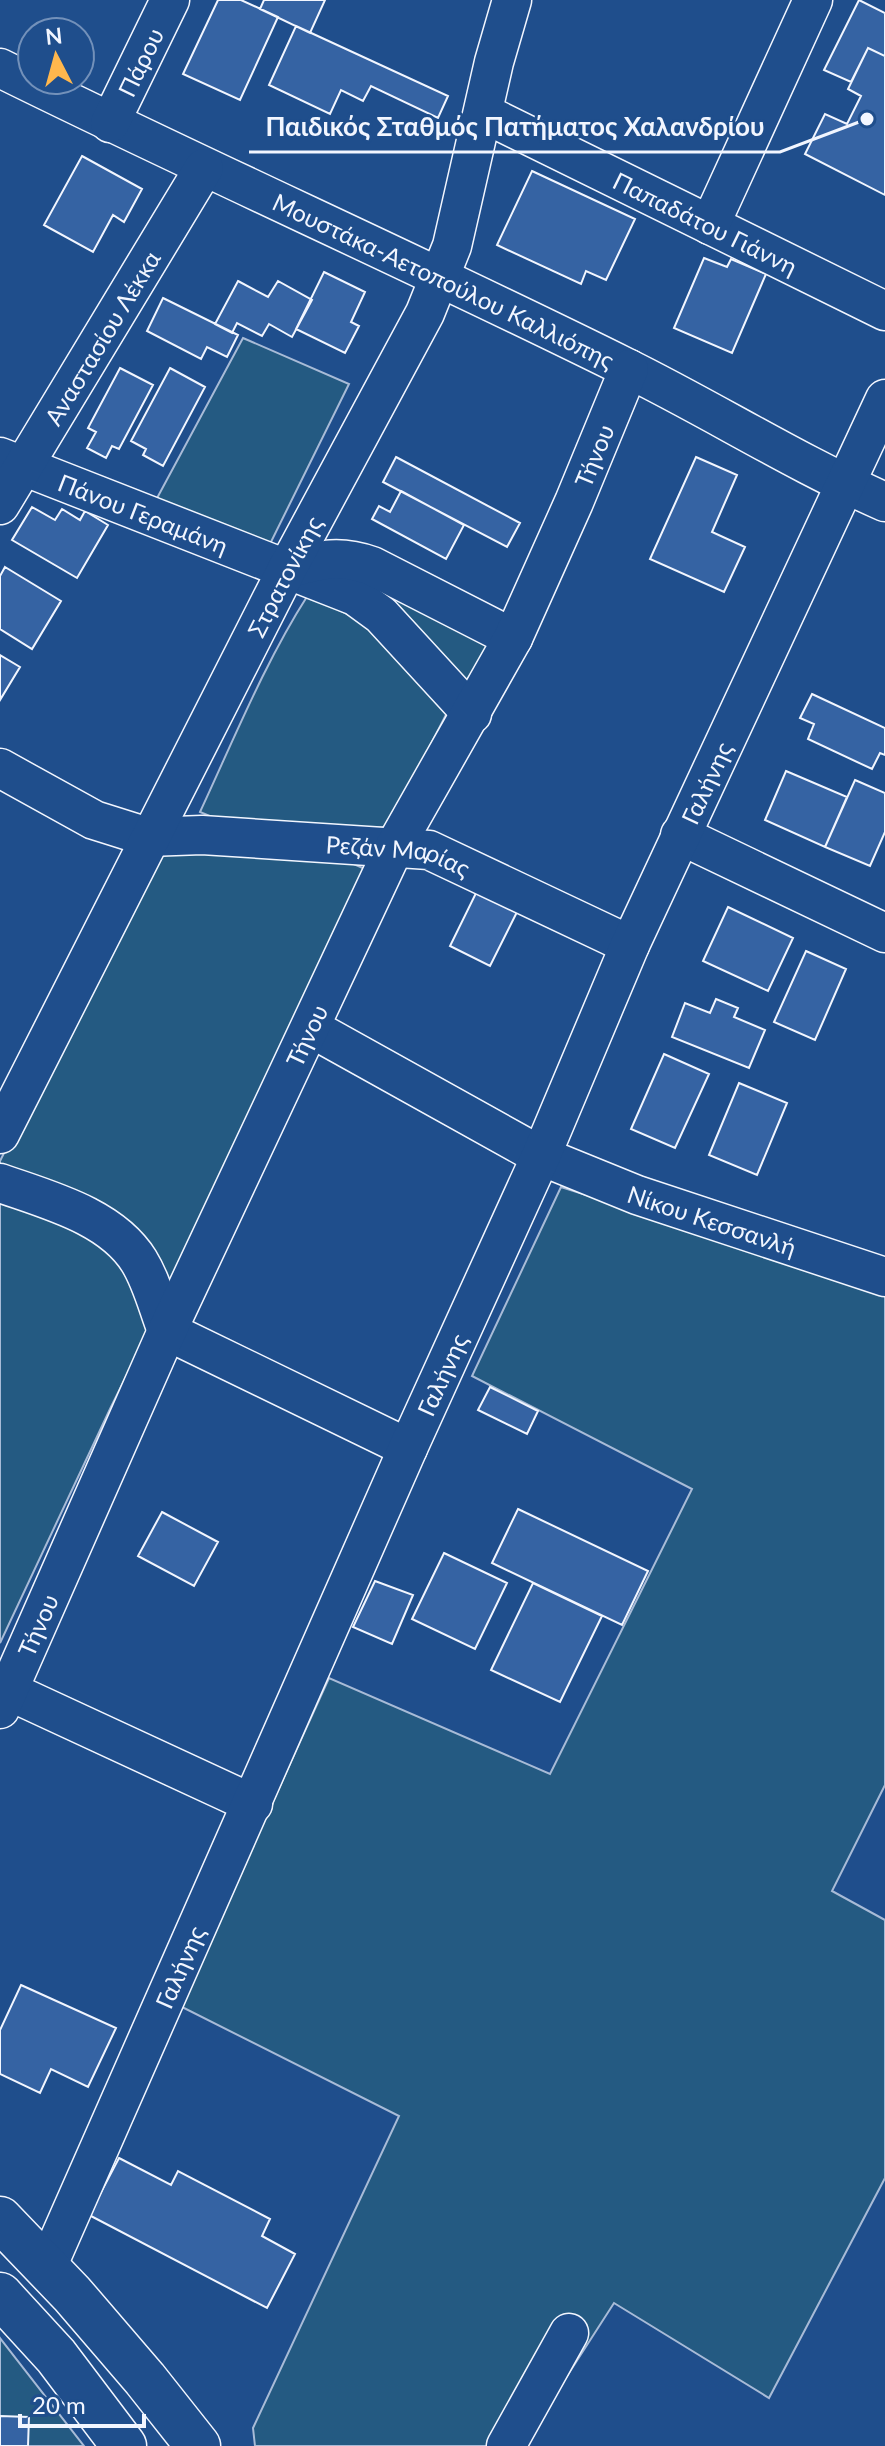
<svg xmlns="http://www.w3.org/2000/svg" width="885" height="2446" viewBox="0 0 885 2446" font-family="Lato,sans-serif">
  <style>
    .green { fill: #245a82; stroke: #a8bbd7; stroke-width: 2 }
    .building { fill: #3563a3; stroke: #f2f6ff; stroke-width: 2 }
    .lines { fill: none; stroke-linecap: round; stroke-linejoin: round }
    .street-casing { stroke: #f2f6ff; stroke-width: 41 }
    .secondary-casing { stroke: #f2f6ff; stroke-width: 47 }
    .street { stroke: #1f4e8c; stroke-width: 38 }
    .secondary { stroke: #1f4e8c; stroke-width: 44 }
    .labels { text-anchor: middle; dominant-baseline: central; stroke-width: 6; stroke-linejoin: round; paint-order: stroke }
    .street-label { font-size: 24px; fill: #f2f6ff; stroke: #1f4e8c }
    .leader { fill: none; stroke: #f2f6ff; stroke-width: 3 }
    .callout-dot { fill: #f2f6ff; stroke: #1f4e8c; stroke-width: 3 }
    .callout-label { font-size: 26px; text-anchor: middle; font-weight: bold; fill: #f2f6ff; stroke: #1f4e8c; stroke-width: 6; stroke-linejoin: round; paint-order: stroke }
  </style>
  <rect width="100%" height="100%" fill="#1f4e8c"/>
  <path class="green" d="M 243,338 L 349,384 L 268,548 L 156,500 Z
    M 372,582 L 493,642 L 469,691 Z
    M 308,595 L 374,627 L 449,709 L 388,827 L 358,829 L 224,822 L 200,812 C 234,739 265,662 308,595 Z
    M 223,852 L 347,861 L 365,869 L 237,1152 L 110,1409 L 0,1643 L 0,1161 L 148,867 L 167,853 Z
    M 561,1187 L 885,1290 L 885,1785 L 832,1891 L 885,1920 L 885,2178 L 769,2398 L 614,2303 L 522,2446 L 255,2446 L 253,2428 L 399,2116 L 180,2006 L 329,1678 L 550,1774 L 692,1489 L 472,1376 Z
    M 0,2338 L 84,2446 L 0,2446 Z"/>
  <path class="building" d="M 218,0 L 241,0 L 278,17 L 240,100 L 183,74 Z
    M 264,0 L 325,0 L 310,33 L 260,9 Z
    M 859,0 L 885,13 L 885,56 L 868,48 L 851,82 L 824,70 Z
    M 296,26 L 448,96 L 438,118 L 371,86 L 363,101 L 341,90 L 330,114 L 269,85 Z
    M 868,48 L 885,56 L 885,195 L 805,154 L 825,114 L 847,124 L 861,96 L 848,89 Z
    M 82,156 L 142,189 L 124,222 L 113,215 L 93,252 L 44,225 Z
    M 532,171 L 635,219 L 606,280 L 586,271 L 581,284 L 497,245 Z
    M 704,258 L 727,267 L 731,259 L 766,274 L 732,353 L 674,328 Z
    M 324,272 L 365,292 L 351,322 L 359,326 L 345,353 L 296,329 Z
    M 238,281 L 268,297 L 278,281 L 312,300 L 292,337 L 269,324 L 262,336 L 237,323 L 232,333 L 215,324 Z
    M 163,298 L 238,335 L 227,357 L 207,347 L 201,359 L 147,331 Z
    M 120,368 L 153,385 L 119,449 L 112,446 L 106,458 L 87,448 L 96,432 L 88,428 Z
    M 170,368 L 205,387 L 163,466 L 143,455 L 146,449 L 131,441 Z
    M 396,457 L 520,523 L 507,547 L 383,482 Z
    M 696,457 L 737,475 L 712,532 L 745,547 L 724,592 L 650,559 Z
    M 401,491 L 464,525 L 446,559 L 372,519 L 379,506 L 390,512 Z
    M 32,507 L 55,520 L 62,509 L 80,520 L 85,511 L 108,525 L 77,578 L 12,540 Z
    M 5,567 L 61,601 L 32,649 L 0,629 L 0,576 Z
    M 0,655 L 20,667 L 0,700 Z
    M 812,694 L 885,728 L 885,755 L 880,753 L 872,769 L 808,739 L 814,724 L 800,718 Z
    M 786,771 L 847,797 L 825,847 L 765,820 Z
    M 855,780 L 885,793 L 885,832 L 870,866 L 825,847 Z
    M 477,891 L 518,910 L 490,966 L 450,946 Z
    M 728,907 L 793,938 L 768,991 L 703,961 Z
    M 806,951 L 846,969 L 815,1040 L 774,1022 Z
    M 716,999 L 738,1008 L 734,1017 L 765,1030 L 749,1068 L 672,1037 L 685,1003 L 710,1013 Z
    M 664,1054 L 709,1074 L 675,1148 L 631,1129 Z
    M 739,1083 L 787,1103 L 757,1175 L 709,1155 Z
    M 490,1387 L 538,1411 L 527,1434 L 478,1410 Z
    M 518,1509 L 648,1571 L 622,1625 L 492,1563 Z
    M 162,1512 L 218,1542 L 194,1586 L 138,1556 Z
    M 444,1553 L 507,1583 L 475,1649 L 412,1619 Z
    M 375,1581 L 413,1595 L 392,1644 L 353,1627 Z
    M 533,1583 L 602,1616 L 560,1702 L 491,1670 Z
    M 21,1985 L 116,2028 L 88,2087 L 51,2069 L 40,2093 L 0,2074 L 0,2030 Z
    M 119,2158 L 171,2185 L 178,2171 L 270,2219 L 262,2236 L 295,2254 L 267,2308 L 89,2215 Z
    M 0,2416 L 29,2417 L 28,2446 L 0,2446 Z"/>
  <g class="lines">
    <g class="street-casing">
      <g id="street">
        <path id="s1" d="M 0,68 C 208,171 420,265 627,368 C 714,411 796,463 885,502"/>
        <path id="s2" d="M 483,113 L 885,311"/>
        <path id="s3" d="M 110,123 L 170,0"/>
        <path d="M 710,225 L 813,0"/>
        <path id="s4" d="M 0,457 L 355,596 L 381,615 L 472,714"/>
        <path id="s5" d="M 0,505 L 204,168"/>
        <path d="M 287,569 C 320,560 338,554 372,566 L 513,638"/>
        <path id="s6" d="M 0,768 L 94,820 L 148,837 L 202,835 L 429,850 L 630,945"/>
        <path d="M 680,835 L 885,933"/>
        <path id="s7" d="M 311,1028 L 541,1156 L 637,1195 L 885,1277"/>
        <path id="s8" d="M 0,1134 L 287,569 L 425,313 L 452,246 L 494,62 L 512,0"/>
        <path d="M 0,1183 C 48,1200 111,1216 139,1261 C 152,1282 158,1308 167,1331 L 408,1448"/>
        <path d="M 9,1691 L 253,1804"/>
        <path id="s9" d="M 0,1709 L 167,1331 L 394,848 L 513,638 L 574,502 L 629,369"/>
        <path id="s10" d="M 47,2267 L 408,1448 L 541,1156 L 630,945 L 885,399"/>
        <path d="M 506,2446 L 569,2333"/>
      </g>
    </g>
    <g class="secondary-casing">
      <path id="secondary" d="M 0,2219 L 72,2294 L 145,2379 L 198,2446
        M 0,2295 L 56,2356 L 124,2446"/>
    </g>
    <use href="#street" class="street"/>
    <use href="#secondary" class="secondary"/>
  </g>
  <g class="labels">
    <g class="street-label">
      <text stroke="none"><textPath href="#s3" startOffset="68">Πάρου</textPath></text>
      <text stroke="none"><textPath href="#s2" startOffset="248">Παπαδάτου Γιάννη</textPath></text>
      <text stroke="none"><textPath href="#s1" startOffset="492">Μουστάκα-Αετοπούλου Καλλιόπης</textPath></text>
      <text stroke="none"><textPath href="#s5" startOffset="196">Αναστασίου Λέκκα</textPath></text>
      <text stroke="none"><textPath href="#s9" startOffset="1388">Τήνου</textPath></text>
      <text stroke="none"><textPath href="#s4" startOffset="154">Πάνου Γεραμάνη</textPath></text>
      <text stroke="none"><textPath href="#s8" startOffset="626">Στρατονίκης</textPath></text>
      <text stroke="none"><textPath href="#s10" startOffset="1624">Γαλήνης</textPath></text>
      <text stroke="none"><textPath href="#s6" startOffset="416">Ρεζάν Μαρίας</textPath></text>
      <text stroke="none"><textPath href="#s9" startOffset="740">Τήνου</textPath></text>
      <text stroke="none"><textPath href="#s7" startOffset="446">Νίκου Κεσσανλή</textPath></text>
      <text stroke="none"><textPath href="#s10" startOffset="976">Γαλήνης</textPath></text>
      <text stroke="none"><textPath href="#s9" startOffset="92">Τήνου</textPath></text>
      <text stroke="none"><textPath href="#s10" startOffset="328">Γαλήνης</textPath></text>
    </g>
  </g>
  <path class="leader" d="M867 119L780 152H249"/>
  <circle class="callout-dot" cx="867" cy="119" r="8"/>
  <g class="callout-label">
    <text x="515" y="136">Παιδικός Σταθμός Πατήματος Χαλανδρίου</text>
  </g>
  <g transform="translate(56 56) rotate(354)"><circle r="38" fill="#1f4e8c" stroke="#7391ba" stroke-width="2"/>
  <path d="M0-6L14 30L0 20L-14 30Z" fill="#ffb74d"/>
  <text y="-12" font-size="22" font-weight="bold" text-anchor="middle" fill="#f2f6ff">N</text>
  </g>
  <path d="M20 2414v12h124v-12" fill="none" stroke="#f2f6ff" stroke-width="4"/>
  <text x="32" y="2414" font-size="24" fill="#f2f6ff" stroke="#1f4e8c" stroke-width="6" paint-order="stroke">20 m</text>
</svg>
